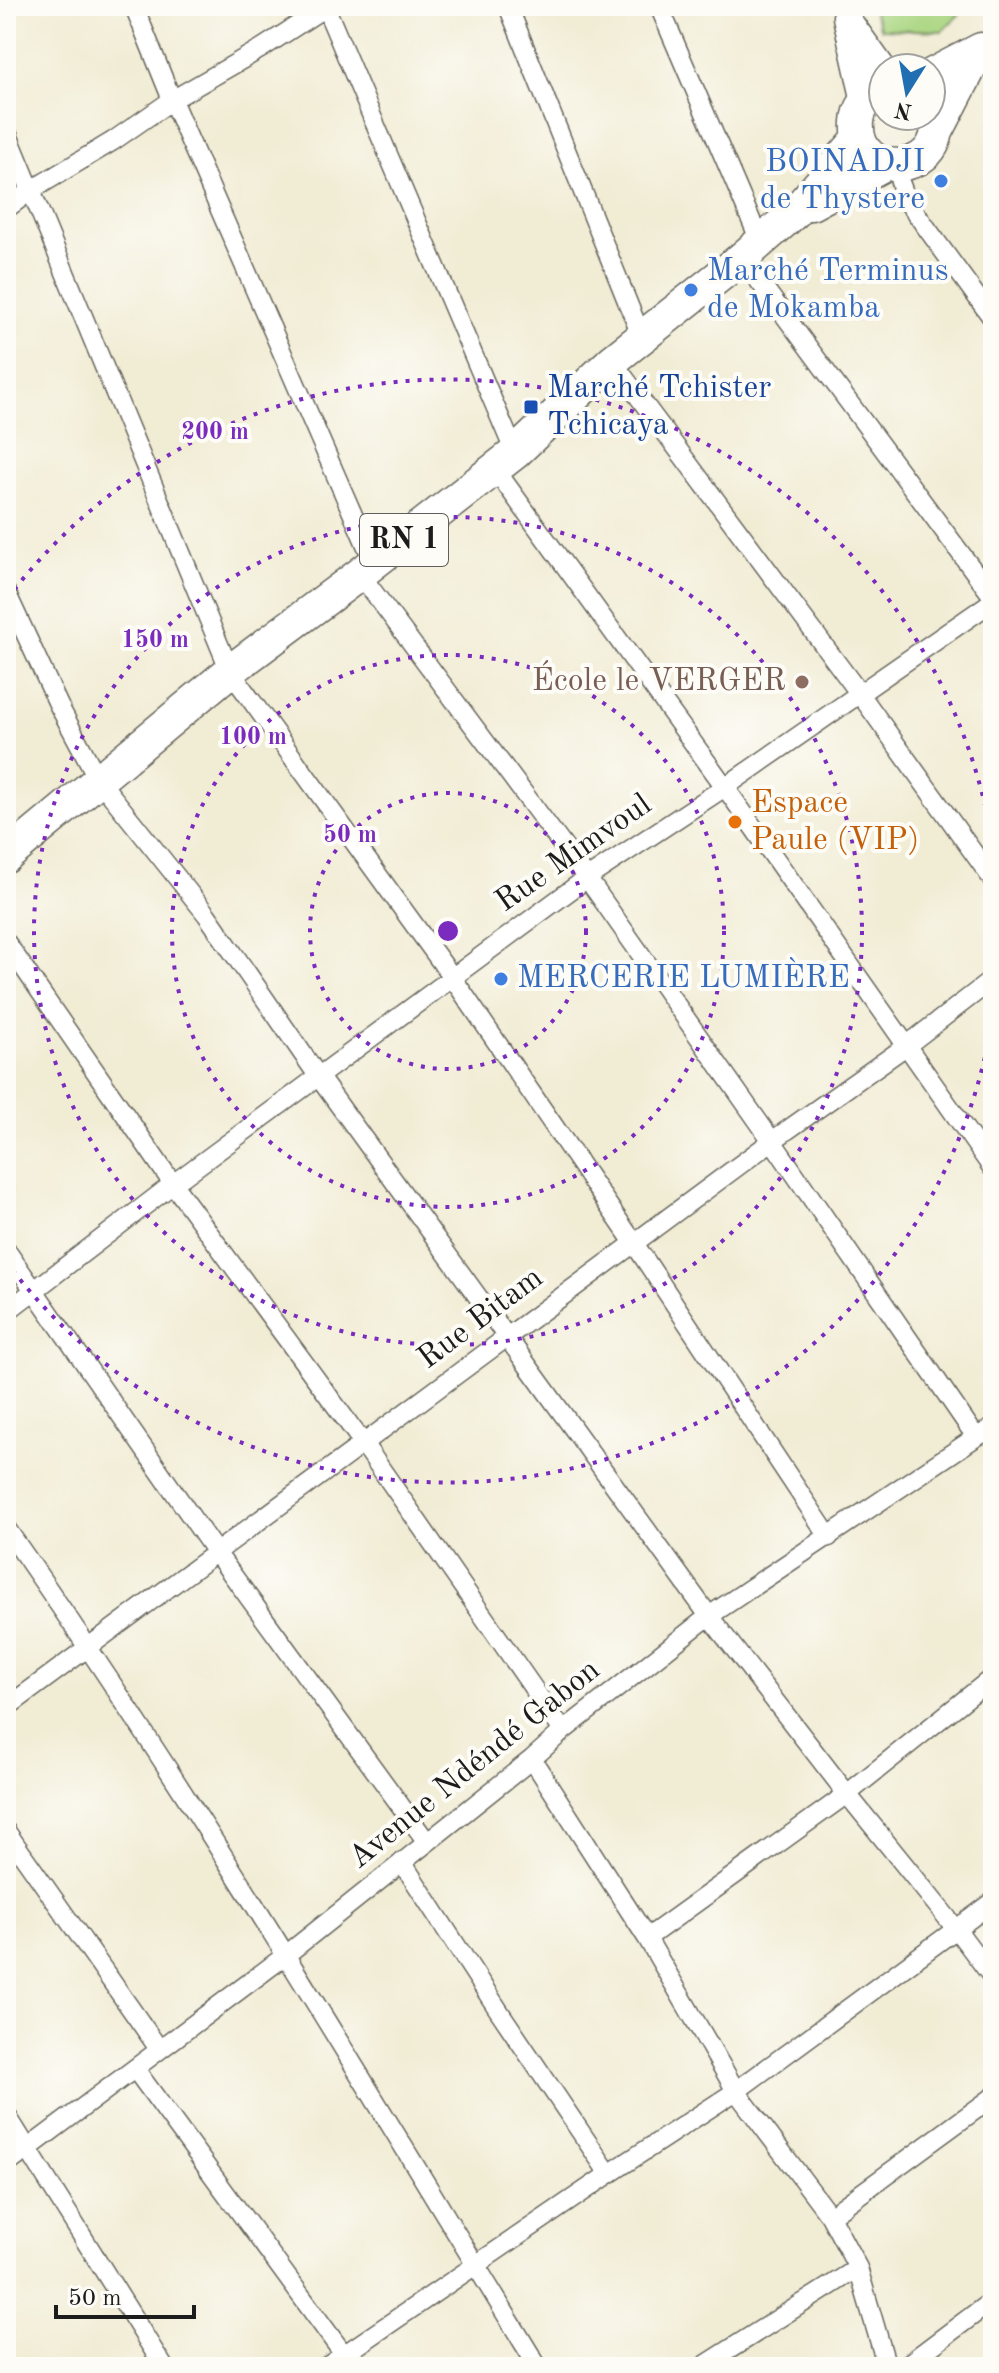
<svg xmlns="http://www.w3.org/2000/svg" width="999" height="2373" viewBox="0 0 999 2373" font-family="'Old Standard TT',serif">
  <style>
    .green { fill: #acd784; stroke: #647a50; stroke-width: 2 }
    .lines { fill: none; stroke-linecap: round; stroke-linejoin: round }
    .street-casing { stroke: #67655c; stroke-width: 21 }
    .secondary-casing { stroke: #67655c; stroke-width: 29 }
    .highway-casing { stroke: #67655c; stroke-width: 35 }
    .street { stroke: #fff; stroke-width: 18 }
    .secondary { stroke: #fff; stroke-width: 26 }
    .highway { stroke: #fff; stroke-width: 32 }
    .ring { fill: none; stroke: #7b2cbf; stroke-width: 4; stroke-dasharray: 4 8 }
    .shop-dot { fill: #3f7fe0; stroke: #fdfcf7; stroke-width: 3 }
    .transit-dot { fill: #1a4fb4; stroke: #fdfcf7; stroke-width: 3 }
    .education-dot { fill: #8d6e63; stroke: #fdfcf7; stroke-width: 3 }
    .food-dot { fill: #e8710a; stroke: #fdfcf7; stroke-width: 3 }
    .labels { text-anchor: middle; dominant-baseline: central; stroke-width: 8; stroke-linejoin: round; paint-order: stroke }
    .shield { fill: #fdfcf7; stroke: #605f5e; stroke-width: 2 }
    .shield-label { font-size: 30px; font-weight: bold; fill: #1c1c1c }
    .shop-label { font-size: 32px; fill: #366cbe; stroke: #fdfcf7; text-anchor: start }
    .transit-label { font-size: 32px; fill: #164399; stroke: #fdfcf7; text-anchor: start }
    .education-label { font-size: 32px; fill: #785e54; stroke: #fdfcf7; text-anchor: end }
    .food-label { font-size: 32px; fill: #c56008; stroke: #fdfcf7; text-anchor: start }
    .street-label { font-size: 32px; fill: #1c1c1c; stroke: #fdfcf7 }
    .centre { fill: #7b2cbf; stroke: #fdfcf7; stroke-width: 4 }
    .ring-label { font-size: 24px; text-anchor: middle; font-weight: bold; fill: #7b2cbf; stroke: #fdfcf7; stroke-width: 8; stroke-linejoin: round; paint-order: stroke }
  </style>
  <rect width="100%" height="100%" fill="#fdfcf7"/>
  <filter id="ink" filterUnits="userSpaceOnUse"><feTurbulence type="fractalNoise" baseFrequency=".0125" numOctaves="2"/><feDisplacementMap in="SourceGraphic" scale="16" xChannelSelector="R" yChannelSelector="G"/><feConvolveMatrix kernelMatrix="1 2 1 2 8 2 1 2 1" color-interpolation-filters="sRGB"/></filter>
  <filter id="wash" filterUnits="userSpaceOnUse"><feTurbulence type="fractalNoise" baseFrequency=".006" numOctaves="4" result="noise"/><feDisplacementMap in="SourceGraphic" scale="32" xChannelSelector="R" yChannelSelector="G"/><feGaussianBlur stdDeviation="1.8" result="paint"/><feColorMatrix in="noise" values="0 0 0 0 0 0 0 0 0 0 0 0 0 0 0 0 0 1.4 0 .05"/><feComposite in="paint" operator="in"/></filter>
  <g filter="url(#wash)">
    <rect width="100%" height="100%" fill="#f1ecd4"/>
    <path class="green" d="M 871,6 L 968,6 L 942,31 L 881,29 Z"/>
  </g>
  <g filter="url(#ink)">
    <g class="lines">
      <g class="street-casing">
        <path id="street" d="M 134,6 L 172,100 L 374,563
          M 325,6 L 515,453
          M 508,6 L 642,338
          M 659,6 L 760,241
          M 6,130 L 230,671 L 452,977 L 634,1243 L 829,1537
          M 897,166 L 900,182 L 907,201 L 993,319
          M 6,209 L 30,191 L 113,141 L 172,100 L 262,48 L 327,6
          M 742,258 L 993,597
          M 612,361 L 860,694 L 993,880
          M 495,469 L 725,787 L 993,1169
          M 360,574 L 587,878 L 772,1141 L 976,1437
          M 6,592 L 59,706 L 98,779 L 207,915 L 318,1076 L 709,1616 L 847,1794 L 957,1930 L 993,1978
          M 6,942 L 173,1184 L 363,1443 L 563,1731
          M 6,1250 L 215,1551 L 427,1842
          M 6,1312 L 173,1184 L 587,878 L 725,787 L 993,601
          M 6,1528 C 196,1799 365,2085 538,2367
          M 6,1708 L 772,1141 L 906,1046 L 993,979
          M 532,1759 L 647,1938 L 736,2091 L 830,2216 L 858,2268 L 887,2367
          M 6,1831 L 159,2049
          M 402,1862 L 499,2011 L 609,2174
          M 647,1938 L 847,1794 L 993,1677
          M 135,2069 L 353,2367
          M 6,2114 L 164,2367
          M 6,2165 L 286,1955 L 532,1759 L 563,1731 L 709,1616 L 976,1437 L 993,1428
          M 830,2216 L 993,2097
          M 326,2367 L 609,2174 L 736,2091 L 993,1902
          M 702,2367 L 858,2268
          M 904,2367 L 993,2300"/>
      </g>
      <g class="secondary-casing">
        <path id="secondary" d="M 846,17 L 865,102
          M 850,23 L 883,69"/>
      </g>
      <g class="highway-casing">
        <path id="highway" d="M 931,75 L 981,49
          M 883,88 C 869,96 859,106 858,122 C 853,188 963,174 931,103
          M 937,132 L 979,51
          M 811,204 L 885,164
          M 6,857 L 230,671 L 360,574 L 515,453 L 612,361 L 742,258 L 794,213 L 859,138"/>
      </g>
      <use href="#street" class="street"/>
      <use href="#secondary" class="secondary"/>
      <use href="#highway" class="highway"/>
    </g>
  </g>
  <g class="ring">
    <circle cx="448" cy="931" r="138"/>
    <circle cx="448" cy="931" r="276"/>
    <circle cx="448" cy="931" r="414"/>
    <path d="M992 1022A552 552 0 0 1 7 1263M7 599A552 552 0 0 1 992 840"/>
  </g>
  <g class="shop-dot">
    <circle cx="941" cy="181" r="8"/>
    <circle cx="691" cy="290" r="8"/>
    <circle cx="501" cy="979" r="8"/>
  </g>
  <rect class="transit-dot" x="523" y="399" width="16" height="16" rx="4"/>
  <circle class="education-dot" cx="802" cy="682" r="8"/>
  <circle class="food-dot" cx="735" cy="822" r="8"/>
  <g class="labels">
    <rect class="shield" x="360" y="514" width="88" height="52" rx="6"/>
    <g class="shield-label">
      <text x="404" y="540">RN 1</text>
    </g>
    <g class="shop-label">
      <text x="925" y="163" text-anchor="end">BOINADJI<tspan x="925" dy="37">de Thystere</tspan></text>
      <text x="707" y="272">Marché Terminus<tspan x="707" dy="37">de Mokamba</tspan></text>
      <text x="517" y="979">MERCERIE LUMIÈRE</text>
    </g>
    <g class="transit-label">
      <text x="547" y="389">Marché Tchister<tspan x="547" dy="37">Tchicaya</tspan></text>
    </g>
    <g class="education-label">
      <text x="786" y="682">École le VERGER</text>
    </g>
    <g class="food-label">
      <text x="751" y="804">Espace<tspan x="751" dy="37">Paule (VIP)</tspan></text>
    </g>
    <g class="street-label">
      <text transform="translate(574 854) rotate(-35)">Rue Mimvoul</text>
      <text transform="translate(481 1319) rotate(-37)">Rue Bitam</text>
      <text transform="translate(475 1765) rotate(-39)">Avenue Ndéndé Gabon</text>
    </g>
  </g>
  <circle cx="448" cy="931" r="12" class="centre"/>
  <g class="ring-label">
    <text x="215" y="439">200 m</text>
    <text x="155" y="647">150 m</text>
    <text x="253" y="744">100 m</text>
    <text x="350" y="842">50 m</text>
  </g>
  <rect width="999" height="2373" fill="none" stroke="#fdfcf7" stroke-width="32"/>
  <g transform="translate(907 92) rotate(191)"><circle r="38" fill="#fdfcf7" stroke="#a3a29f" stroke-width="2"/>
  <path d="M0-6L14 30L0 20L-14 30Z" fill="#1f6fb2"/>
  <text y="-12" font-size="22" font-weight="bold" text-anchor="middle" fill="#1c1c1c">N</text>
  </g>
  <path d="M56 2305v12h138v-12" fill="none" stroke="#1c1c1c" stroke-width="4"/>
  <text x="68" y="2305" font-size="24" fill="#1c1c1c" stroke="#fdfcf7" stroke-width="6" paint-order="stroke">50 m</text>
</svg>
